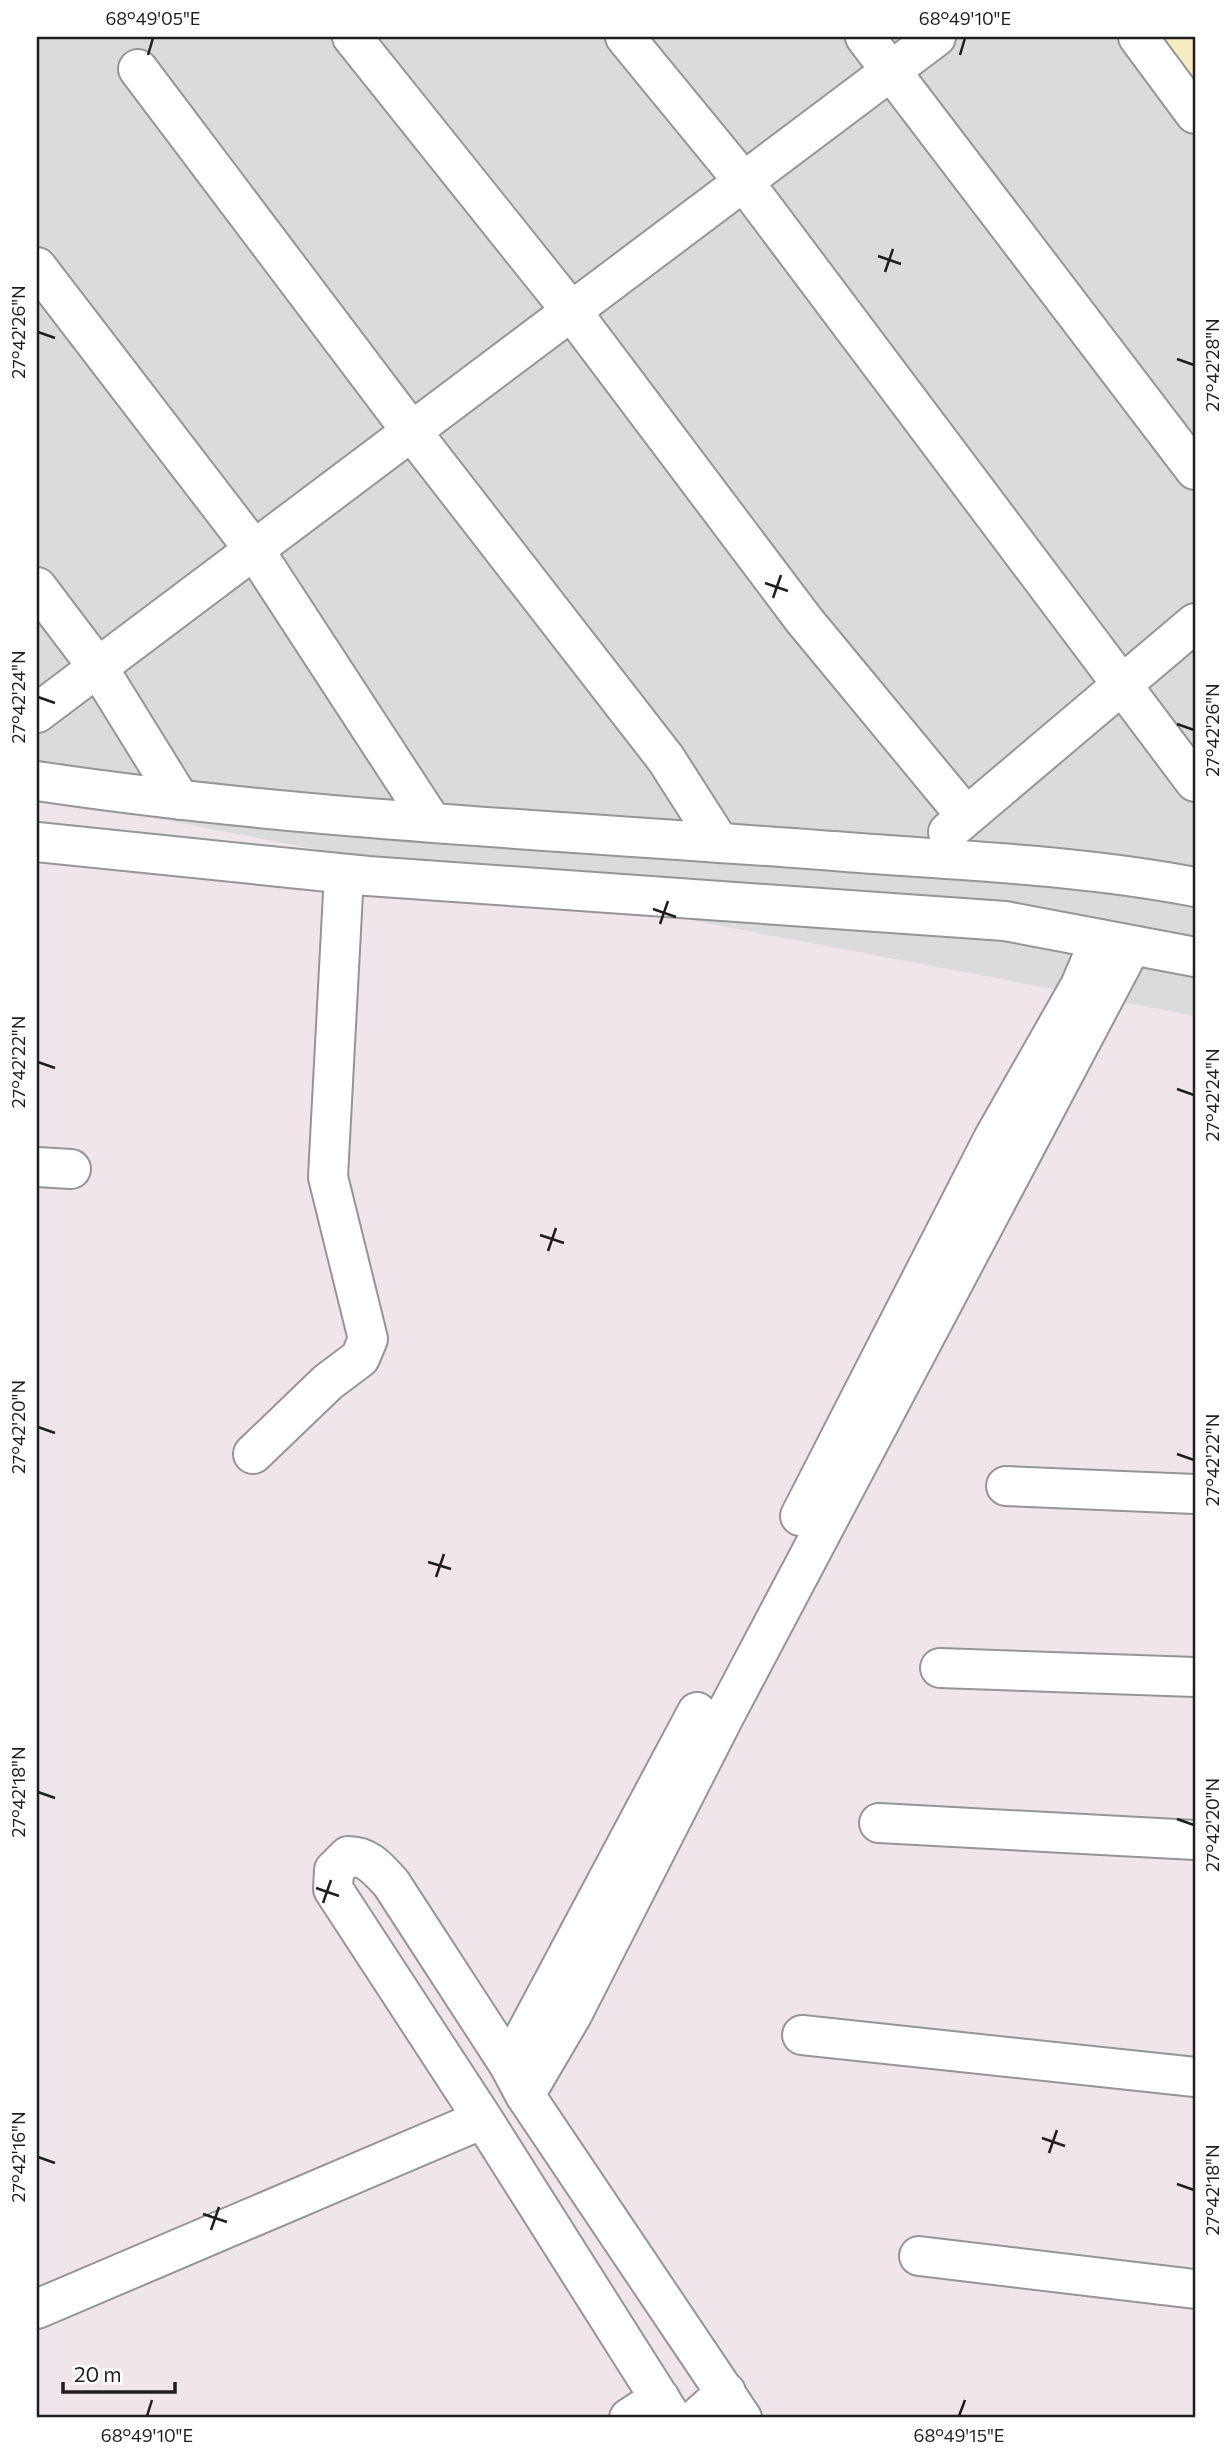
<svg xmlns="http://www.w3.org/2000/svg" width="1232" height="2455" viewBox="0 0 1232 2455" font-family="Commissioner,sans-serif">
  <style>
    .residential { fill: #dcdbdc }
    .park { fill: #f7edc3 }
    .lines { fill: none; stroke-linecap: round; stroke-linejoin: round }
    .minor-casing { stroke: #959595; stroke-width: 42 }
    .minor { stroke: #fff; stroke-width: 38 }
    .ticks { fill: none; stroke: #1e1e1e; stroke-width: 2.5 }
    .neatline { fill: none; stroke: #1e1e1e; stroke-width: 2.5 }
    .ticks-label { font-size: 18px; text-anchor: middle; fill: #1e1e1e }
  </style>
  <rect width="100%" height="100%" fill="#efe5eb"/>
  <path class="residential" d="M 37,37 L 1195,37 L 1195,1016 L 37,796 Z"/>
  <path class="park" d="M 1151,37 L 1195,37 L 1195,92 Z"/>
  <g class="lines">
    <g class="minor-casing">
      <path id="minor" d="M 352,37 L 572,312 L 804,620 L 966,816
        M 625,37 L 744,182 L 1195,782
        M 865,37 L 1195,470
        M 1138,37 L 1195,114
        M 138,69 L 412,432 L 666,759 L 719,842
        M 37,267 L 255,551 L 431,821
        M 37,587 L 99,669 L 180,800
        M 37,713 L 936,37
        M 37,781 C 305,821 576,831 846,852 C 963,861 1081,865 1195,887
        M 948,832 L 1195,623
        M 37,842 L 368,876 L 1005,921 L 1195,957
        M 37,1167 L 71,1169
        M 253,1454 L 328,1382 L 360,1358 L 368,1339 L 328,1177 L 344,874
        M 1006,1486 L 1195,1494
        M 800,1516 L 993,1139 L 1080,986 L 1100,939
        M 940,1668 L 1195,1677
        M 879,1823 L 1195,1840
        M 802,2035 L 1195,2077
        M 509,2065 L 697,1712
        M 525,2095 L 572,2015 L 725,1715 L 1132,945
        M 919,2256 L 1195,2289
        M 37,2309 L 483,2119
        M 629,2418 L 660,2398
        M 672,2418 L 483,2119 L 333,1889 L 334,1870 L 348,1856 C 368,1856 378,1869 391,1883 L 509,2065 L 525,2095 L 742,2418
        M 697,2418 L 726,2392"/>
    </g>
    <use href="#minor" class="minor"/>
  </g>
  <path class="ticks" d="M 148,55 L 153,38M 960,55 L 965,38M 878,256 L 901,264M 885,272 L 893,249M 38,332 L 55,338M 1177,359 L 1194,365M 765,583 L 788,591M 773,598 L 781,575M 38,697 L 55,703M 1177,724 L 1194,730M 653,909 L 676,917M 660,924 L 668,901M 38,1062 L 55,1068M 1177,1089 L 1194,1095M 540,1235 L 564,1243M 548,1251 L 556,1228M 38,1427 L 55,1433M 1177,1454 L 1194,1460M 428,1562 L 451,1569M 436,1577 L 444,1554M 38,1792 L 55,1798M 1177,1819 L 1194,1825M 316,1888 L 339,1896M 323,1903 L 331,1880M 1042,2138 L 1065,2146M 1049,2153 L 1057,2130M 38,2157 L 55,2163M 1177,2184 L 1194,2190M 203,2214 L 227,2222M 211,2230 L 219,2207M 147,2416 L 152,2400M 959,2416 L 965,2400"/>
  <rect width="1232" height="2455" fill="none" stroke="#ffffff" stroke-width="77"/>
  <path d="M63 2382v10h112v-10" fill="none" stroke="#1e1e1e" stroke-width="3.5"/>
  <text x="74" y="2382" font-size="21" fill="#1e1e1e" stroke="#ffffff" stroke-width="5" paint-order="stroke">20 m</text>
  <rect x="38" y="38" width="1156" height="2378" class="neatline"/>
  <g class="ticks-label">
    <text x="153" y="25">68°49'05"E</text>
    <text x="965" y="25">68°49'10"E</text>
    <text transform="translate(19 332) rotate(-90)" y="6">27°42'26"N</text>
    <text transform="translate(1213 365) rotate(-90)" y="6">27°42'28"N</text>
    <text transform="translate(19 697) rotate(-90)" y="6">27°42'24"N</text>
    <text transform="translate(1213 730) rotate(-90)" y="6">27°42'26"N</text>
    <text transform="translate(19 1062) rotate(-90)" y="6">27°42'22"N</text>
    <text transform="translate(1213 1095) rotate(-90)" y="6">27°42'24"N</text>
    <text transform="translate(19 1427) rotate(-90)" y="6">27°42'20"N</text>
    <text transform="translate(1213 1460) rotate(-90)" y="6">27°42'22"N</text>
    <text transform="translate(19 1792) rotate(-90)" y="6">27°42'18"N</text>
    <text transform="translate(1213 1825) rotate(-90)" y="6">27°42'20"N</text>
    <text transform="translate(19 2157) rotate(-90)" y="6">27°42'16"N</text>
    <text transform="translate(1213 2190) rotate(-90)" y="6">27°42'18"N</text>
    <text x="147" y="2442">68°49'10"E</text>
    <text x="959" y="2442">68°49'15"E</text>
  </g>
</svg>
